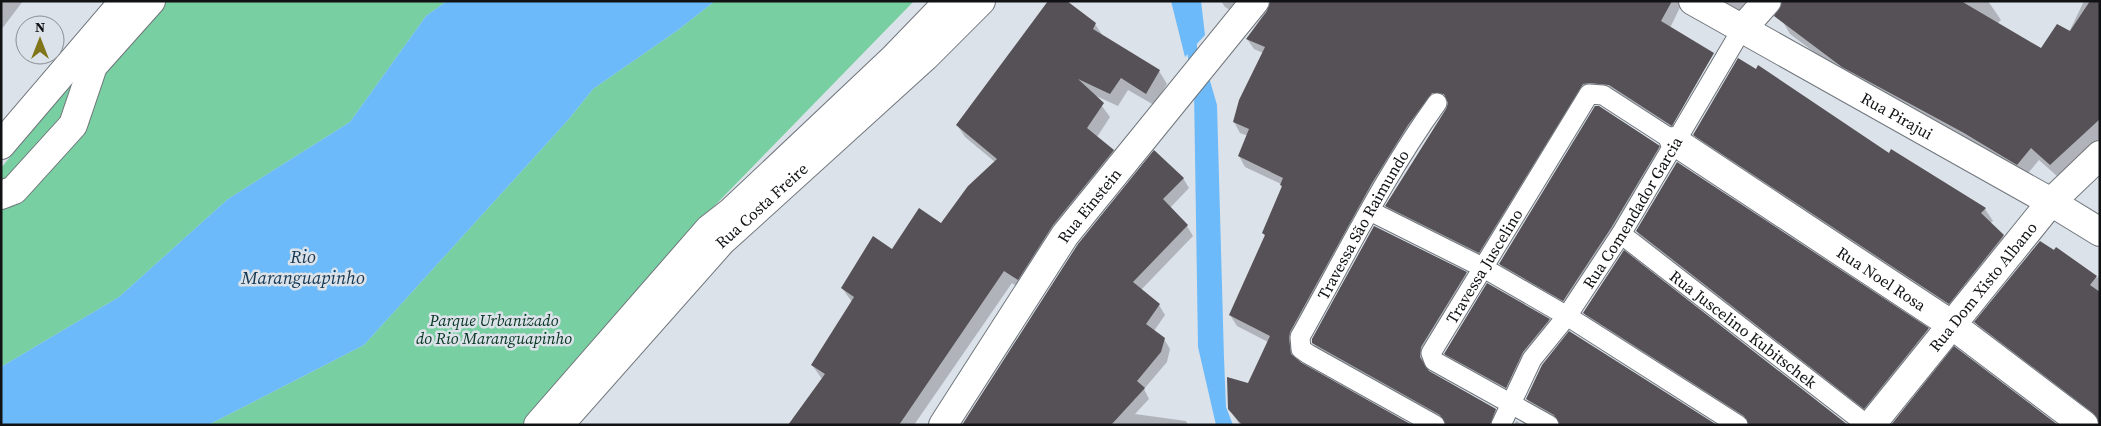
<svg xmlns="http://www.w3.org/2000/svg" width="2101" height="426" viewBox="0 0 2101 426" font-family="'Source Serif 4',serif">
  <style>
    .green { fill: #78cfa2 }
    .water { fill: #6cbaf9 }
    .shadow { fill: #0003 }
    .lines { fill: none; stroke-linecap: round; stroke-linejoin: round }
    .stream { stroke: #6cbaf9; stroke-width: 10 }
    .building { fill: #565156 }
    .lane-casing { stroke: #6f757b; stroke-width: 21 }
    .street-casing { stroke: #6f757b; stroke-width: 30 }
    .secondary-casing { stroke: #6f757b; stroke-width: 30 }
    .lane { stroke: #fff; stroke-width: 19 }
    .street { stroke: #fff; stroke-width: 28 }
    .secondary { stroke: #fff; stroke-width: 28 }
    .labels { text-anchor: middle; dominant-baseline: central; stroke-width: 5; stroke-linejoin: round; paint-order: stroke }
    .street-label { font-size: 16px; fill: #101214; stroke: #dce2e9 }
    .park-label { font-size: 16px; font-style: italic; fill: #063420; stroke: #dce2e9 }
    .water-label { font-size: 18px; font-style: italic; fill: #163751; stroke: #dce2e9 }
  </style>
  <rect width="100%" height="100%" fill="#dce2e9"/>
  <path class="green" d="M 139,1 L 447,1 L 426,16 L 350,122 L 228,199 L 119,297 L 1,367 L 1,168 Z
    M 715,1 L 914,1 L 690,231 L 525,425 L 208,425 L 364,345 L 568,120 L 593,89 L 678,30 Z"/>
  <path class="water" d="M 447,1 L 715,1 L 678,30 L 593,89 L 568,120 L 364,345 L 208,425 L 1,425 L 1,367 L 119,297 L 228,199 L 350,122 L 426,16 Z
    M 1171,1 L 1201,1 L 1205,35 L 1185,57 Z
    M 1208,74 L 1217,105 L 1224,358 L 1226,407 L 1233,425 L 1216,425 L 1198,347 L 1194,91 Z"/>
  <path class="shadow" d="M 1,1 L 23,1 L 1,30 Z
    M 1221,1 L 1250,1 L 1238,15 L 1225,7 Z
    M 1272,1 L 1683,1 L 1670,28 L 1673,123 L 1679,134 L 1596,93 L 1485,263 L 1393,217 L 1386,206 L 1448,109 L 1448,104 L 1439,103 L 1294,350 L 1296,360 L 1409,425 L 1240,425 L 1229,409 L 1249,384 L 1268,342 L 1237,326 L 1230,315 L 1266,237 L 1263,233 L 1282,188 L 1281,184 L 1245,167 L 1239,156 L 1248,136 L 1240,133 L 1234,122 L 1263,53 L 1254,49 L 1247,39 Z
    M 1720,1 L 1748,1 L 1739,13 Z
    M 1800,1 L 1988,1 L 2001,20 L 1997,24 L 2042,49 L 2069,32 L 2084,1 L 2100,1 L 2100,138 L 2058,177 L 2039,160 L 2025,177 L 1850,79 L 1790,34 L 1783,22 Z
    M 1095,24 L 1103,36 L 1159,71 L 1167,84 L 1154,105 L 1128,90 L 1118,106 L 1094,95 L 1110,117 L 1097,137 L 1113,150 L 1120,163 L 1025,292 L 1012,283 L 914,425 L 789,425 L 822,379 L 812,365 L 852,302 L 842,288 L 892,251 L 942,225 L 995,162 L 965,137 L 957,125 Z
    M 1694,135 L 1889,154 L 1985,209 L 1993,221 L 1990,223 L 2003,236 L 2010,249 L 1956,316 L 1702,147 Z
    M 1659,147 L 1665,159 L 1570,312 L 1507,275 L 1500,264 Z
    M 1183,178 L 1189,188 L 1170,208 L 1187,226 L 1193,236 L 1141,290 L 1159,305 L 1165,315 L 1154,331 L 1164,339 L 1170,349 L 1167,362 L 1144,389 L 1149,399 L 1135,414 L 1186,421 L 1188,425 L 963,425 L 1079,245 Z
    M 1637,231 L 1928,329 L 1934,339 L 1870,418 L 1643,242 Z
    M 2056,248 L 2097,278 L 2100,274 L 2100,422 L 1982,333 L 1976,322 Z
    M 1466,273 L 1472,284 L 1427,358 L 1426,369 L 1428,372 L 1495,409 L 1502,420 L 1500,425 L 1446,425 L 1319,354 L 1313,342 Z
    M 1584,313 L 1846,425 L 1749,425 L 1590,323 Z
    M 1549,320 L 1556,332 L 1513,400 L 1452,366 L 1445,354 Z
    M 1527,399 L 1714,425 L 1560,425 L 1533,410 Z
    M 1516,421 L 1523,425 L 1514,425 Z"/>
  <g class="lines">
    <path class="stream" d="M 1191,36 L 1194,69"/>
  </g>
  <path class="building" d="M 1048,1 L 1067,1 L 1096,23 L 1093,29 L 1160,70 L 1146,94 L 1121,78 L 1110,94 L 1078,79 L 1104,103 L 1087,128 L 1114,150 L 1053,225 L 1018,280 L 1004,271 L 899,425 L 788,425 L 825,374 L 811,365 L 854,297 L 841,288 L 873,236 L 892,249 L 919,208 L 941,223 L 968,186 L 997,159 L 956,125 Z
    M 1270,1 L 1672,1 L 1661,21 L 1714,53 L 1672,126 L 1609,85 L 1590,83 L 1583,84 L 1479,253 L 1385,206 L 1446,109 L 1448,103 L 1444,94 L 1432,93 L 1408,125 L 1372,183 L 1290,332 L 1289,338 L 1291,354 L 1302,363 L 1412,425 L 1242,425 L 1228,409 L 1227,377 L 1248,383 L 1270,336 L 1229,315 L 1265,235 L 1262,233 L 1282,186 L 1280,185 L 1283,178 L 1238,156 L 1249,129 L 1233,122 L 1239,100 L 1265,47 L 1246,39 L 1267,11 Z
    M 1782,1 L 1961,1 L 2041,48 L 2057,24 L 2070,31 L 2090,1 L 2100,1 L 2100,119 L 2050,165 L 2031,148 L 2017,165 L 1964,133 L 1842,67 L 1774,16 Z
    M 1738,58 L 1756,69 L 1758,65 L 1889,153 L 1891,149 L 1986,208 L 1981,213 L 2004,235 L 1949,304 L 1693,135 Z
    M 1595,106 L 1599,106 L 1660,146 L 1611,228 L 1563,301 L 1499,264 Z
    M 1154,150 L 1184,178 L 1163,199 L 1188,225 L 1133,282 L 1160,304 L 1146,324 L 1165,338 L 1161,352 L 1137,381 L 1145,388 L 1111,425 L 962,425 L 1078,244 Z
    M 1677,162 L 1929,328 L 1864,409 L 1636,231 Z
    M 1374,226 L 1467,272 L 1421,347 L 1420,357 L 1429,371 L 1496,409 L 1490,425 L 1446,425 L 1440,415 L 1312,343 L 1312,339 Z
    M 2040,241 L 2054,250 L 2056,247 L 2097,276 L 2090,285 L 2100,292 L 2100,425 L 2093,413 L 1974,322 Z
    M 1624,250 L 1848,425 L 1749,425 L 1744,416 L 1583,313 Z
    M 1487,283 L 1550,319 L 1523,352 L 1506,388 L 1444,354 Z
    M 1569,331 L 1717,425 L 1560,425 L 1554,415 L 1526,399 L 1542,365 Z
    M 1954,346 L 2058,425 L 1891,425 Z"/>
  <g class="lines">
    <g class="lane-casing">
      <g id="lane">
        <path d="M 1370,211 L 1482,267 L 1567,316 L 1738,425"/>
        <path id="s1" d="M 1621,234 L 1867,425"/>
        <path id="s2" d="M 1435,425 L 1308,354 L 1301,349 L 1300,337 C 1344,259 1384,176 1437,103"/>
        <path id="s3" d="M 1501,425 L 1532,359 L 1567,316 L 1621,234 L 1742,29"/>
        <path id="s4" d="M 1549,425 L 1434,361 L 1431,353 L 1589,94 L 1603,95 L 1674,141"/>
      </g>
    </g>
    <g class="street-casing">
      <g id="street">
        <path id="s5" d="M 1693,1 L 2051,202 L 2100,232"/>
        <path d="M 1742,29 L 1767,1"/>
        <path id="s6" d="M 1674,141 L 1952,325 L 2084,425"/>
        <path d="M 1,145 L 124,1"/>
        <path d="M 1,195 L 14,190 L 73,125 L 93,66 L 151,1"/>
        <path d="M 538,425 L 709,229 L 732,211 L 893,59 L 949,1"/>
        <path id="s7" d="M 943,425 L 1065,235 L 1255,1"/>
        <path id="s8" d="M 1871,425 L 2051,202 L 2100,155"/>
      </g>
    </g>
    <g class="secondary-casing">
      <g id="secondary">
        <path id="s9" d="M 559,425 L 721,242 L 925,57 L 981,1"/>
      </g>
    </g>
    <use href="#lane" class="lane"/>
    <use href="#street" class="street"/>
    <use href="#secondary" class="secondary"/>
  </g>
  <g class="labels">
    <g class="street-label">
      <text stroke="none"><textPath href="#s5" startOffset="234">Rua Pirajui</textPath></text>
      <text stroke="none"><textPath href="#s9" startOffset="299">Rua Costa Freire</textPath></text>
      <text stroke="none"><textPath href="#s7" startOffset="264">Rua Einstein</textPath></text>
      <text stroke="none"><textPath href="#s3" startOffset="251">Rua Comendador Garcia</textPath></text>
      <text stroke="none"><textPath href="#s2" startOffset="295">Travessa São Raimundo</textPath></text>
      <text stroke="none"><textPath href="#s4" startOffset="242">Travessa Juscelino</textPath></text>
      <text stroke="none"><textPath href="#s6" startOffset="249">Rua Noel Rosa</textPath></text>
      <text stroke="none"><textPath href="#s8" startOffset="178">Rua Dom Xisto Albano</textPath></text>
      <text stroke="none"><textPath href="#s1" startOffset="155">Rua Juscelino Kubitschek</textPath></text>
    </g>
    <g class="park-label">
      <text x="494" y="320">Parque Urbanizado<tspan x="494" dy="18">do Rio Maranguapinho</tspan></text>
    </g>
    <g class="water-label">
      <text x="303" y="256">Rio<tspan x="303" dy="21">Maranguapinho</tspan></text>
    </g>
  </g>
  <rect width="2101" height="426" fill="none" stroke="#101214" stroke-width="5"/>
  <g transform="translate(40 40)"><circle r="24" fill="#dce2e9" stroke="#8a8f94"/>
  <path d="M0-4L9 19L0 12L-9 19Z" fill="#807619"/>
  <text y="-8" font-size="14" font-weight="bold" text-anchor="middle" fill="#101214">N</text>
  </g>
</svg>
